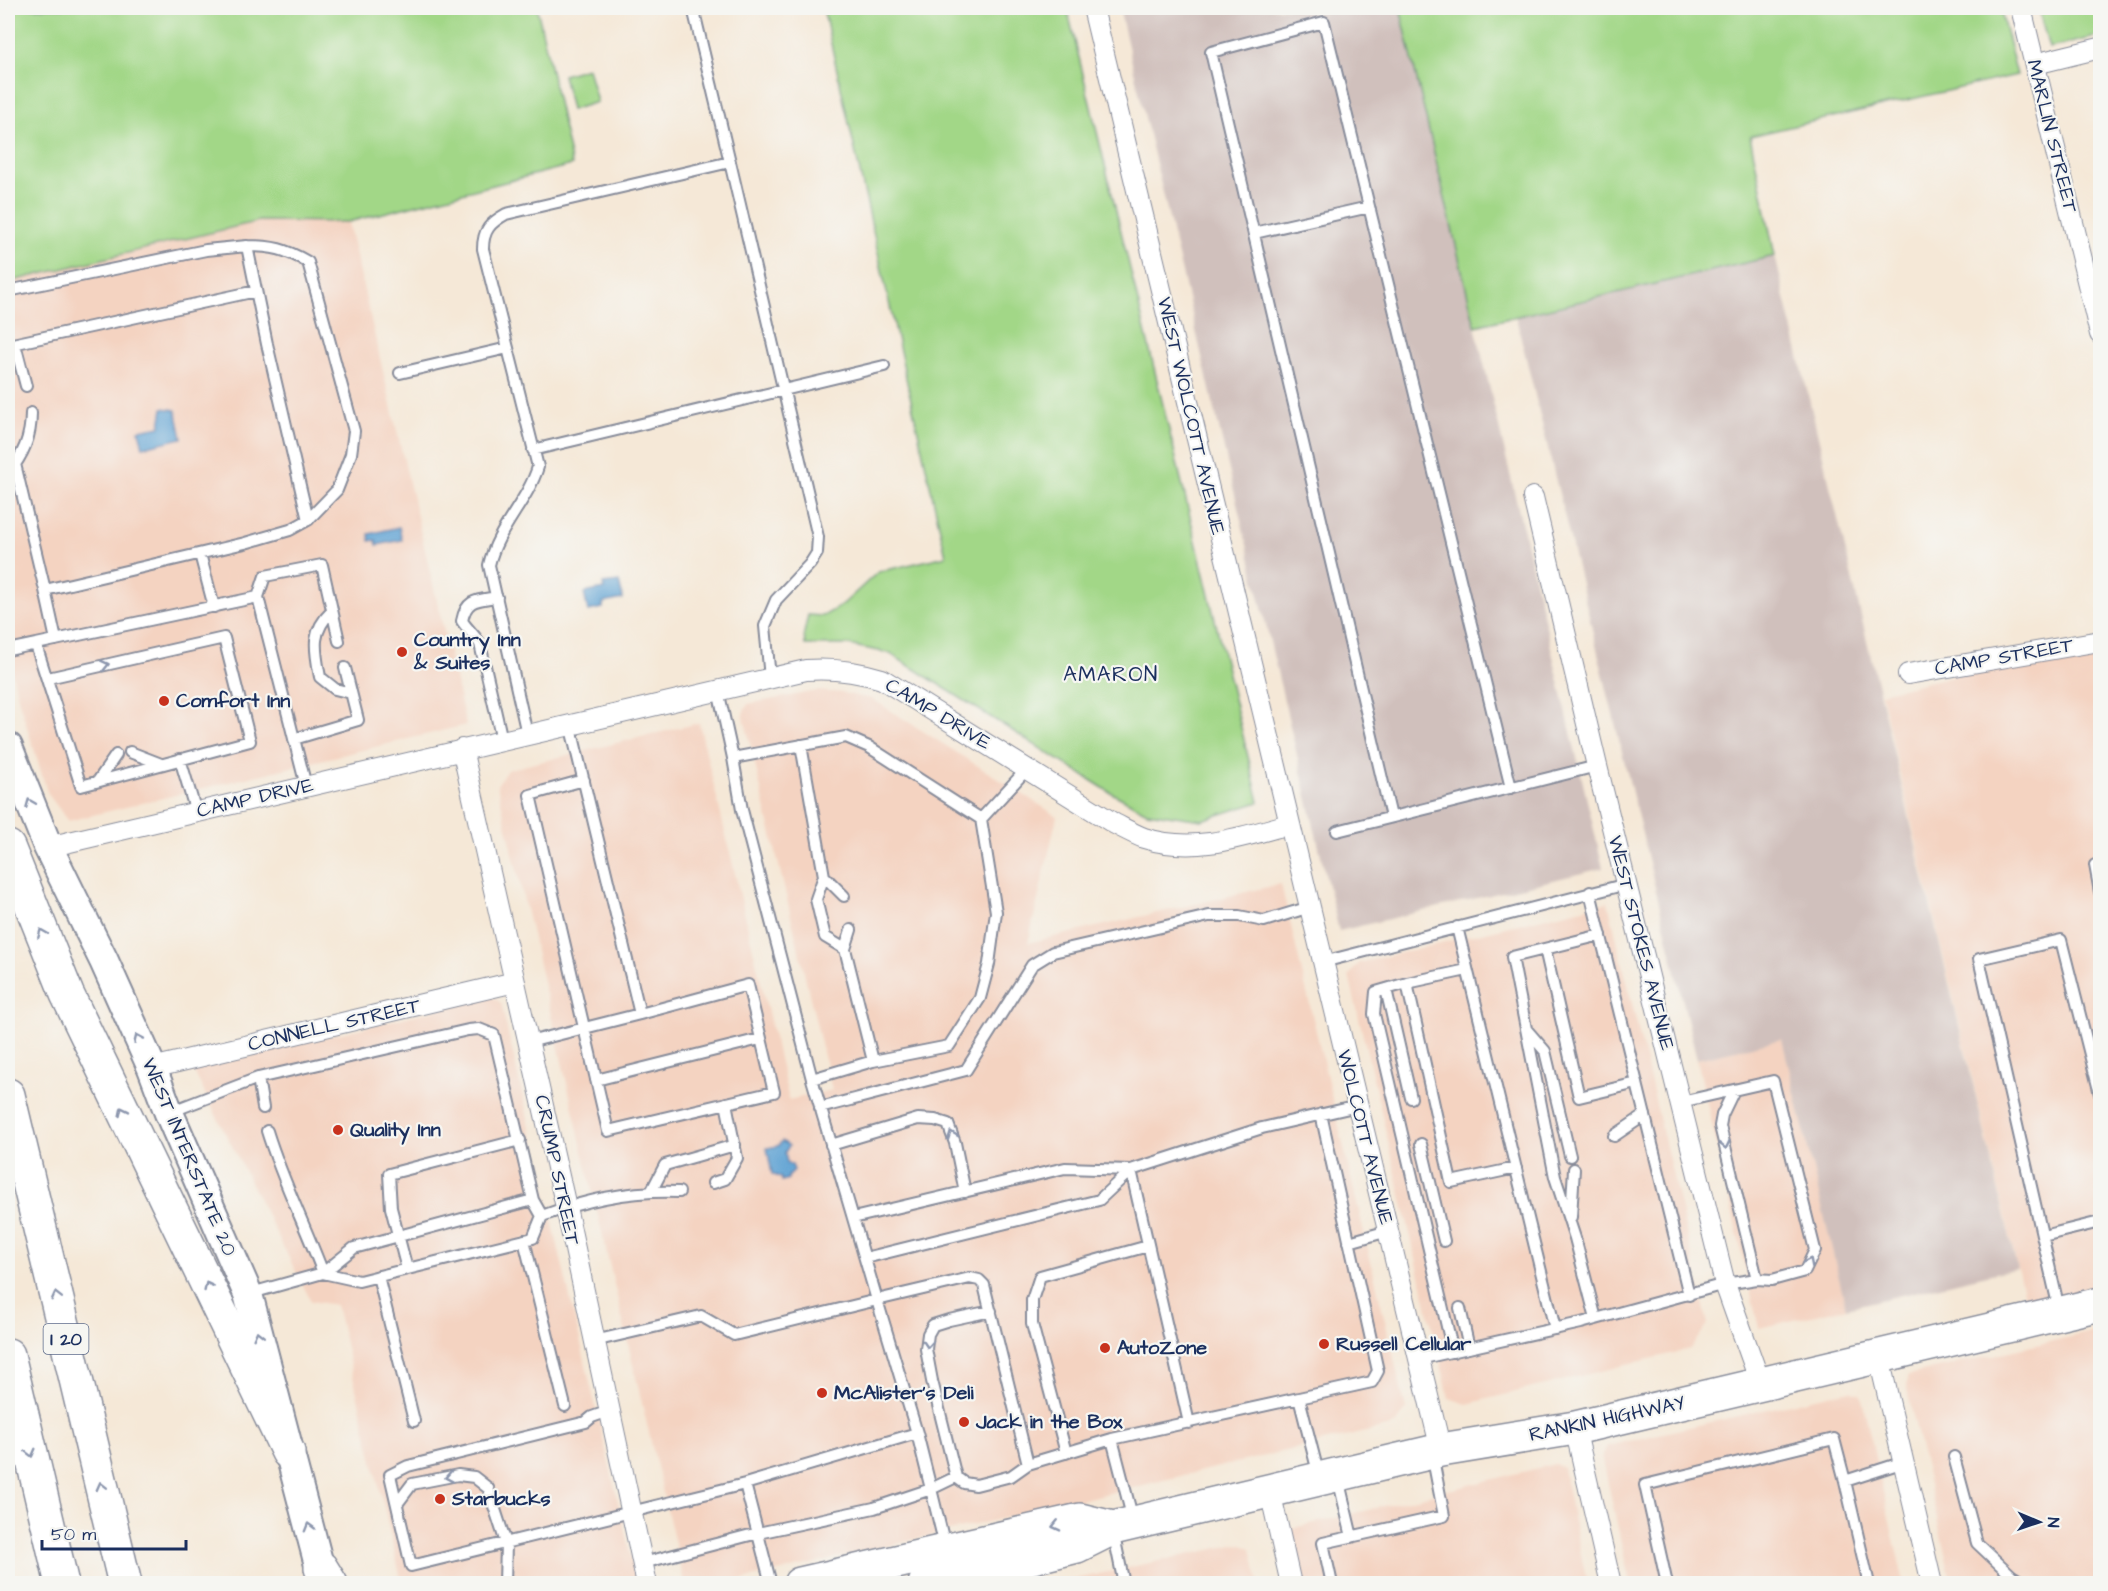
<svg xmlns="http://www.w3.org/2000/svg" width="2108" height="1591" viewBox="0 0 2108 1591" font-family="'Architects Daughter',sans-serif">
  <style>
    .built { fill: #f4d3c1 }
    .industrial { fill: #d0c0bc }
    .green { fill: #a2d787; stroke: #5e8372; stroke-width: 1.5 }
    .water { fill: #5ea2d3; stroke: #3c6898; stroke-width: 1.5 }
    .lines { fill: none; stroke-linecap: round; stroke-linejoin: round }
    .service-casing { stroke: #888c9a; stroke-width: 14 }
    .minor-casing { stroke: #888c9a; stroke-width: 22 }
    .secondary-casing { stroke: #888c9a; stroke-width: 32 }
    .trunk-casing { stroke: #888c9a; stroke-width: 36 }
    .motorway-casing { stroke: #888c9a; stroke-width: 36 }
    .service { stroke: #fff; stroke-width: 10 }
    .minor { stroke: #fff; stroke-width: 20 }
    .secondary { stroke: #fff; stroke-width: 28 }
    .trunk { stroke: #fff; stroke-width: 33 }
    .motorway { stroke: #fff; stroke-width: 33 }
    .oneway { stroke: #8d97ae }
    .poi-dot { fill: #c8321e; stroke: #f6f6f2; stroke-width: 2 }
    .labels { text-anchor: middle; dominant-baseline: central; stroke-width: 4.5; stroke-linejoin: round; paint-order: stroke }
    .shield { fill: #f6f6f2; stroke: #5d6b8a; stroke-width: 1.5 }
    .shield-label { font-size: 18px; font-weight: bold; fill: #1b2f5e }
    .street-label { font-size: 20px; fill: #1b2f5e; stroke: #f6f6f2 }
    .poi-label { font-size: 20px; font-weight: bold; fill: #1b2f5e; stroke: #f6f6f2; text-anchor: start }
    .neighbourhood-label { font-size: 21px; letter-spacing: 1.5px; fill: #1b2f5e; stroke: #f6f6f2 }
  </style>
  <rect width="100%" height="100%" fill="#f6f6f2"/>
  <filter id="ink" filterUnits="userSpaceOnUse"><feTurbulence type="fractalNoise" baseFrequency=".0167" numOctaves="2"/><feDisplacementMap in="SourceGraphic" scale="12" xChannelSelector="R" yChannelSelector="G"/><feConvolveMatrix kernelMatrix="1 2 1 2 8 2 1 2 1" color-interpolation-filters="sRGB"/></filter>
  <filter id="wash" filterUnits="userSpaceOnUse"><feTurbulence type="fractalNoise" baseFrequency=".008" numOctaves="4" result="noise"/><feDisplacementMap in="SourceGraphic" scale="24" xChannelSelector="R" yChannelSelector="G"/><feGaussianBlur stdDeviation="1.35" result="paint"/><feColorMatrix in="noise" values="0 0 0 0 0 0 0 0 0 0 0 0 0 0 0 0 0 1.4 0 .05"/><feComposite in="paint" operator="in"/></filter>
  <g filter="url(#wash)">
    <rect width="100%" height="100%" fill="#f5e8d7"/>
    <path class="built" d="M 259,221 L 348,222 L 466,725 L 68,821 L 48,794 L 20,705 L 8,656 L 8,282 Z
      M 2100,641 L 2100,1305 L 2030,1321 L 1881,693 Z
      M 817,691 L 842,693 L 872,699 L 1057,816 L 1028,943 L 1281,884 L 1406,1409 L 1395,1425 L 731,1583 L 684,1582 L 497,785 L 507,770 L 699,723 L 789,1100 L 832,1090 L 743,713 L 748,704 Z
      M 1608,902 L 1708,1324 L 1690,1349 L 1467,1404 L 1449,1398 L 1349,976 L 1359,963 Z
      M 492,996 L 501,1003 L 637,1583 L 402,1583 L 336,1305 L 311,1301 L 193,1070 Z
      M 1782,1039 L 1846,1308 L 1759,1328 L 1697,1059 Z
      M 2100,1330 L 2100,1583 L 1952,1583 L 1906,1385 L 1909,1375 Z
      M 1851,1390 L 1861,1395 L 1904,1583 L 1630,1583 L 1602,1456 L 1607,1446 Z
      M 1555,1464 L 1563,1468 L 1587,1583 L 1303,1583 L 1290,1529 Z
      M 1238,1544 L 1251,1548 L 1259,1583 L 1052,1584 Z"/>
    <path class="industrial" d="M 1119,8 L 1400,8 L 1603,868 L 1339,931 Z
      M 1775,256 L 2017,1268 L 1846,1308 L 1782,1039 L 1697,1059 L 1516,317 Z"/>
    <path class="green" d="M 8,8 L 537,8 L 572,165 L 348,222 L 259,221 L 8,282 Z
      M 823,8 L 1067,8 L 1259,802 L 1202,820 L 1147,812 L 1108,791 L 889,653 L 848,645 L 805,645 L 804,633 L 808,615 L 823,616 L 841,606 L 878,572 L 946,556 Z
      M 1400,8 L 2000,8 L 2017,75 L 1750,136 L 1775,256 L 1475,326 Z
      M 2038,8 L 2100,8 L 2100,36 L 2049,48 Z
      M 588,68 L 597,102 L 571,110 L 563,75 Z"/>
    <path class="water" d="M 163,408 L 176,410 L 182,438 L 143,447 L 139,430 L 160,426 Z
      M 399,527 L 402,540 L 377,545 L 376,540 L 370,541 L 369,534 Z
      M 619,582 L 623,599 L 603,603 L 603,608 L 588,611 L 584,593 L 604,589 L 603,584 Z
      M 782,1141 L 789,1146 L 785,1152 L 787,1163 L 792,1165 L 794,1170 L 788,1176 L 788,1179 L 782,1181 L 781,1178 L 772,1174 L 767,1148 L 778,1146 Z"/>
  </g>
  <g filter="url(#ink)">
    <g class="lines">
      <g class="service-casing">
        <path id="service" d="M 693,8 L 730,162
          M 1254,233 L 1369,207
          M 247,246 C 273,246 285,249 308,262 L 354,431 L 351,454 L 337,490 L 308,520
          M 8,291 L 206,250 L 247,246 L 267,344 L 308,520 L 290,530 L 245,543 L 45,590 L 15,464
          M 15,344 L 26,386
          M 8,345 L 256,291
          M 400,373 L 508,348
          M 533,450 L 884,366
          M 8,474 C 23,455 31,438 31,413
          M 200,554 L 214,607
          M 45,590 L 56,640
          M 258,597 L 265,576 L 322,565 L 339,641
          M 497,597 C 477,600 466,599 462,621 C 468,630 475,635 480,644 L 502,740
          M 332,611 C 310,632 315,650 320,677 L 335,689 L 351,693
          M 36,645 L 81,786 L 250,741 L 224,638 L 48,678
          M 8,650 L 258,597 L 306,786
          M 718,690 L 733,758 L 846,737 L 869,747 L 981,819 L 1027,769
          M 527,734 L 489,565 C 497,529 527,502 538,467 L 483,249 C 483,230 490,223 506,214 L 730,162 L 818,537 L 817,553 L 810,564 L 776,600 L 765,626 L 770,678
          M 294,739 L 358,720 L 345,668
          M 801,745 L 824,876 L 816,899 L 825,937 L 845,949 L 873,1061
          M 130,752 L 161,764
          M 733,758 L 742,810 L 812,1079 L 873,1061 L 949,1046 L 980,998 L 989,964 L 996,912 L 981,819
          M 180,759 L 196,812
          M 584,780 L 530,795 L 608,1131 L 774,1092 L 748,985 L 640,1014
          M 98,781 L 116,755
          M 1391,817 L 1211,52 L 1324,22 L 1511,788
          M 1337,831 L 1597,766
          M 2100,864 L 2095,865 L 2100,892
          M 824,876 L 844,896
          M 1590,892 L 1689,1295
          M 1457,927 L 1555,1329
          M 845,949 L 851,930
          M 1545,949 L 1579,1097 L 1637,1083
          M 1323,962 L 1627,884
          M 1467,970 L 1407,983 L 1451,1182 L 1516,1168
          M 1407,983 L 1376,992 L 1374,1014 L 1453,1352
          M 1386,989 L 1411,1098
          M 1526,1029 L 1545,1051 L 1570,1156
          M 529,1042 L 640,1014 L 570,724
          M 258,1078 L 263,1108
          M 812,1079 L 853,1218
          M 596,1080 L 760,1039
          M 1734,1090 L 1722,1115 L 1720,1126 L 1757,1279
          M 820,1108 L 966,1070 L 1032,965 L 1053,952 L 1209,916 L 1239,916 L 1264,921 L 1310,907
          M 170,1112 L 258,1078 L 468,1030 L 479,1029 L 494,1035 L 533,1200
          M 267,1131 C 282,1180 305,1225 323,1273 L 354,1248 L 533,1200 L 542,1216
          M 1614,1136 L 1645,1115
          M 1421,1144 L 1444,1241
          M 831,1145 L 918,1119 L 935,1120 L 948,1124 L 955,1143 L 965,1192
          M 713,1183 L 725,1179 L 737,1158 L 726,1103
          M 652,1190 L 665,1165 L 735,1145
          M 1571,1217 L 1574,1169
          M 2043,1236 L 2100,1222
          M 524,1240 L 565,1406
          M 1349,1242 L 1388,1231
          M 865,1258 L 1099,1200 L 1131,1170
          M 407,1269 L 391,1208 L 389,1174 L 520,1140
          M 378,1276 L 414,1421
          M 248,1294 L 323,1273 L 359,1281 L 533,1238 L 542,1216 C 585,1200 634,1190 679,1192
          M 1460,1308 L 1469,1348
          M 2059,1309 L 1979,959 L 2061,940 L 2100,1094
          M 1596,1319 L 1575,1238 L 1555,1177 L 1512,957 L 1601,935
          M 594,1341 L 701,1316 L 734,1335 L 877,1300 L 917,1433 L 931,1489 L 874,1508 L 758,1533 L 643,1563
          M 1419,1359 L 1581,1323 L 1725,1284 L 1757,1279 L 1772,1280 L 1805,1271 L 1815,1250 L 1773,1081 L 1681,1102
          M 1299,1398 L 1372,1382 L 1378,1371 L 1321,1114
          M 609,1411 L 592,1417 L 586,1422 L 408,1466 L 390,1475 L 411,1566 L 745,1484 L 917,1433
          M 1189,1423 L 1131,1170 L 1262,1128 L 1358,1106
          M 1112,1439 L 1299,1398 L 1319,1476
          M 1066,1453 L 1032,1324 L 1032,1300 L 1040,1276 L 1148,1246
          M 1954,1457 L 1977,1543 L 2012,1576 L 2025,1584
          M 1028,1464 L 984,1285 L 979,1280 L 970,1278 L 877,1300 L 853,1218 L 1065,1168 L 1131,1170
          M 956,1477 L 932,1381 L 926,1349 L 928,1334 L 933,1325 L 949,1320 L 991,1311
          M 1338,1478 L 1352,1537
          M 745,1484 L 771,1584
          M 397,1504 L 412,1484 L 458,1475 L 474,1477 L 488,1488 L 506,1543 L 505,1584
          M 1113,1531 L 1124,1584
          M 945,1546 L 931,1489 L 956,1477 L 964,1483 L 976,1485 L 1011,1476 L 1028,1464 L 1112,1439 L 1133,1520
          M 1332,1584 L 1323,1543 L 1444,1516 L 1432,1454
          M 1667,1584 L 1645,1485 L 1834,1439 L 1845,1481
          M 1869,1584 L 1845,1481 L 1904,1462"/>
      </g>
      <g class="minor-casing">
        <path id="minor" d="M 1093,8 L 1441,1450
          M 2021,8 L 2100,334
          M 2035,64 L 2100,48
          M 1533,497 L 1597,766 L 1725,1284 L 1761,1385
          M 1908,674 L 2100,641
          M 462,749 L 566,1207 L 647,1584
          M 48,847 L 806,670 C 833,668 856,671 882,679 L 1115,824 C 1125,829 1134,834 1144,838 C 1194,854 1242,837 1289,824
          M 152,1068 L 515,982
          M 1879,1358 L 1932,1584
          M 1575,1428 L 1611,1584
          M 1270,1491 L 1291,1584"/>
      </g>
      <g class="secondary-casing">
        <path id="secondary" d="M 8,747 L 48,847 L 104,961 L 152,1068 L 169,1113 L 248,1294 L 324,1584"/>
      </g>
      <g class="trunk-casing">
        <path id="trunk" d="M 321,1568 L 331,1584
          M 800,1584 L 1080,1520 L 1113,1528
          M 925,1584 L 1077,1546 L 1113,1528 L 1441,1450 L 1575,1428 L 2100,1304"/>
      </g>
      <g class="motorway-casing">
        <path id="motorway" d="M 8,847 L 67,994 L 288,1452
          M 8,1095 L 125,1584
          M 8,1355 L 62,1584"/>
      </g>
      <use href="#service" class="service"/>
      <use href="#minor" class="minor"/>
      <use href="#secondary" class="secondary"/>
      <use href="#trunk" class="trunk"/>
      <use href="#motorway" class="motorway"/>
    </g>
    <defs><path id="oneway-chevron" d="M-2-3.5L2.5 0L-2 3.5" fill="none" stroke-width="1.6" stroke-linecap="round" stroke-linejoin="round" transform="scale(1.5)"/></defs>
    <g class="oneway">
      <use href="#oneway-chevron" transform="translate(105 665) rotate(-13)"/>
      <use href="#oneway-chevron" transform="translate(30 803) rotate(-112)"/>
      <use href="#oneway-chevron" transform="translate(42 933) rotate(-112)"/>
      <use href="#oneway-chevron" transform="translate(138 1038) rotate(-114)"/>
      <use href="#oneway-chevron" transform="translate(123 1111) rotate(-116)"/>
      <use href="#oneway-chevron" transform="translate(952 1135) rotate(-110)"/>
      <use href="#oneway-chevron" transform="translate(1725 1145) rotate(77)"/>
      <use href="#oneway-chevron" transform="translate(1809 1262) rotate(-63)"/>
      <use href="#oneway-chevron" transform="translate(208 1286) rotate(-116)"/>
      <use href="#oneway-chevron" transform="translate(56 1296) rotate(-104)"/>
      <use href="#oneway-chevron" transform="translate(258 1335) rotate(-104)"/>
      <use href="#oneway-chevron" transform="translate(928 1344) rotate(94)"/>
      <use href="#oneway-chevron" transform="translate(31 1453) rotate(76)"/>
      <use href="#oneway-chevron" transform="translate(449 1477) rotate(170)"/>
      <use href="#oneway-chevron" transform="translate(101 1486) rotate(-104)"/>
      <use href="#oneway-chevron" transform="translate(1056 1526) rotate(167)"/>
      <use href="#oneway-chevron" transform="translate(309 1527) rotate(-106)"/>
    </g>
  </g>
  <g class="poi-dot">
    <circle cx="402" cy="652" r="6"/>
    <circle cx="164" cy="701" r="6"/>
    <circle cx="338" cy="1130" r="6"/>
    <circle cx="1324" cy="1344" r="6"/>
    <circle cx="1105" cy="1348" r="6"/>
    <circle cx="822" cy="1393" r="6"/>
    <circle cx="964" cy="1422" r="6"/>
    <circle cx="440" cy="1499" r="6"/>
  </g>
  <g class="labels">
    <rect class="shield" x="43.5" y="1324" width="45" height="30" rx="4.5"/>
    <g class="shield-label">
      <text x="66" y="1339">I 20</text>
    </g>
    <g class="street-label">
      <text transform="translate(2052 136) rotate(76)">MARLIN STREET</text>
      <text transform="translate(1191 416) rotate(77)">WEST WOLCOTT AVENUE</text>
      <text transform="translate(2004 657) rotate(-10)">CAMP STREET</text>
      <text transform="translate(938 714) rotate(31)">CAMP DRIVE</text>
      <text transform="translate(255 798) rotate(-13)">CAMP DRIVE</text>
      <text transform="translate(1641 943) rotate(76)">WEST STOKES AVENUE</text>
      <text transform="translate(334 1025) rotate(-13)">CONNELL STREET</text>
      <text transform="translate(1365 1137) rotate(76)">WOLCOTT AVENUE</text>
      <text transform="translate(189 1157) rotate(67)">WEST INTERSTATE 20</text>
      <text transform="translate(557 1170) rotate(78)">CRUMP STREET</text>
      <text transform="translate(1607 1419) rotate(-12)">RANKIN HIGHWAY</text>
    </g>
    <g class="poi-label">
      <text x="414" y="640">Country Inn<tspan x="414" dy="23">&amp; Suites</tspan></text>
      <text x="176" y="701">Comfort Inn</text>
      <text x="350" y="1130">Quality Inn</text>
      <text x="1336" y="1344">Russell Cellular</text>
      <text x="1117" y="1348">AutoZone</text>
      <text x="834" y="1393">McAlister's Deli</text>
      <text x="976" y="1422">Jack in the Box</text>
      <text x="452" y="1499">Starbucks</text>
    </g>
    <g class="neighbourhood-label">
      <text x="1111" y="674">AMARON</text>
    </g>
  </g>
  <rect width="2108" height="1591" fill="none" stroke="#f6f6f2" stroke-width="30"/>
  <g transform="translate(2039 1522) rotate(92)" stroke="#f6f6f2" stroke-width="4.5" paint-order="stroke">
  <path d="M0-4.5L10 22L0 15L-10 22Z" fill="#1b2f5e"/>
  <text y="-9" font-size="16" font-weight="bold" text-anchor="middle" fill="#1b2f5e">N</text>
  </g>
  <path d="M42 1540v9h144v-9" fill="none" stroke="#1b2f5e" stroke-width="3"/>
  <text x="51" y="1540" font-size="18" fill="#1b2f5e" stroke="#f6f6f2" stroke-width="4.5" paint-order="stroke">50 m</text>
</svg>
